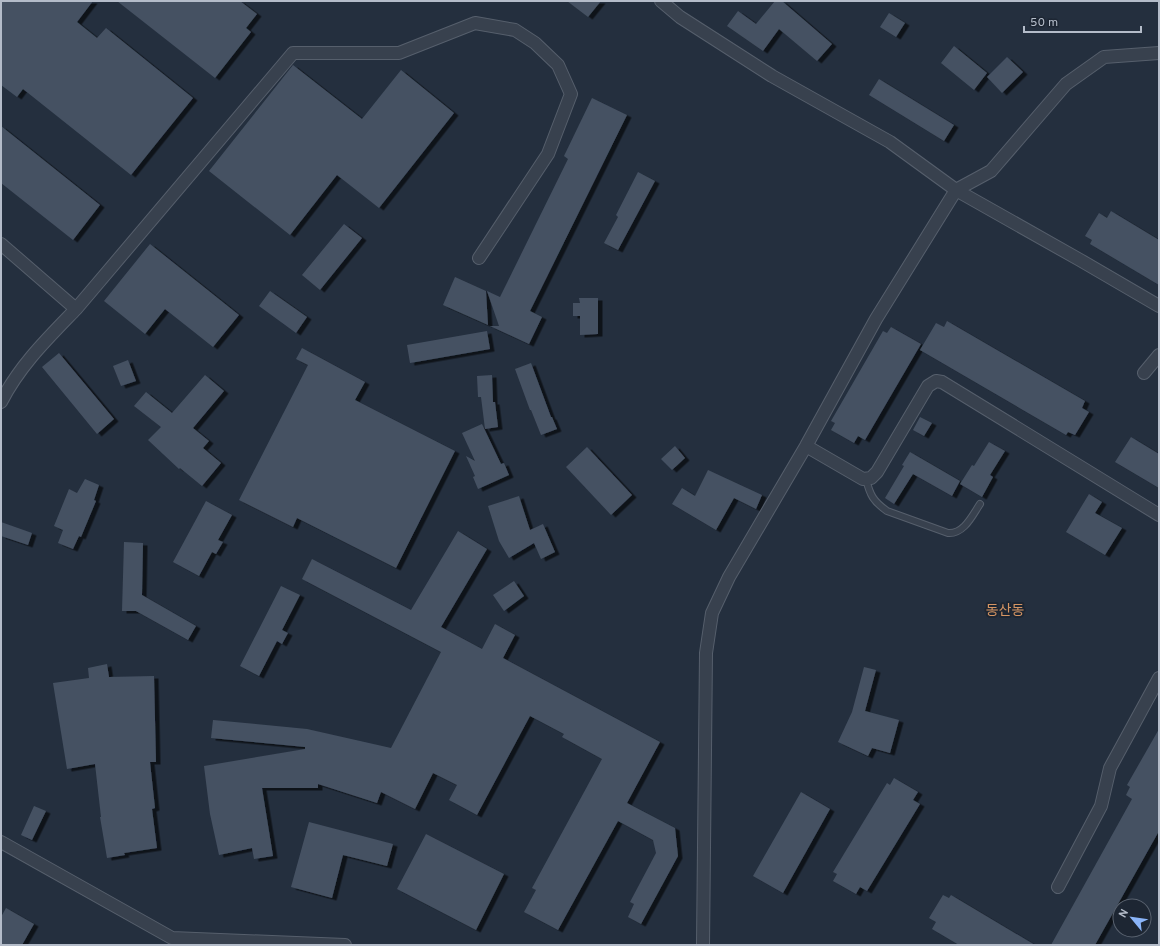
<svg xmlns="http://www.w3.org/2000/svg" width="1160" height="946" viewBox="0 0 1160 946" font-family="Overpass,'Noto Sans KR',sans-serif">
  <style>
    .building { fill: #455162; filter: url(#shadow) }
    .lines { fill: none; stroke-linecap: round; stroke-linejoin: round }
    .service-casing { stroke: #565f6c; stroke-width: 8 }
    .minor-casing { stroke: #565f6c; stroke-width: 14 }
    .service { stroke: #38414e; stroke-width: 6 }
    .minor { stroke: #38414e; stroke-width: 12 }
    .labels { text-anchor: middle; dominant-baseline: central; stroke-width: 4; stroke-linejoin: round; paint-order: stroke }
    .quarter-label { font-size: 14px; fill: #d59563; stroke: #1d2633 }
  </style>
  <defs>
    <filter id="shadow"><feDropShadow dx="4.5" dy="2.5" stdDeviation="0" flood-color="#0009"/></filter>
  </defs>
  <rect width="100%" height="100%" fill="#242f3e"/>
  <path class="building" d="M 1,1 L 93,1 L 77,22 L 97,38 L 106,28 L 193,98 L 131,175 L 23,89 L 17,97 L 1,85 Z
    M 117,1 L 240,1 L 257,14 L 246,28 L 251,32 L 215,78 Z
    M 567,1 L 601,1 L 588,17 Z
    M 775,1 L 782,1 L 832,44 L 817,61 L 779,29 L 763,51 L 727,26 L 738,11 L 756,24 Z
    M 889,13 L 905,23 L 896,37 L 880,27 Z
    M 954,46 L 987,73 L 974,90 L 941,63 Z
    M 1007,57 L 1023,72 L 1002,93 L 987,77 Z
    M 293,65 L 362,119 L 401,70 L 454,113 L 379,208 L 337,175 L 290,235 L 209,171 Z
    M 879,79 L 954,125 L 944,141 L 869,95 Z
    M 592,98 L 627,115 L 530,311 L 542,317 L 529,344 L 490,326 L 499,326 L 487,291 L 500,297 L 568,159 L 564,156 Z
    M 1,126 L 100,205 L 73,240 L 1,183 Z
    M 638,172 L 655,181 L 618,250 L 604,243 L 618,217 L 616,215 Z
    M 1111,211 L 1159,240 L 1159,285 L 1090,244 L 1092,240 L 1085,236 L 1099,213 L 1107,218 Z
    M 344,224 L 362,238 L 320,290 L 302,275 Z
    M 150,244 L 239,315 L 213,347 L 165,309 L 145,334 L 104,301 Z
    M 455,277 L 486,291 L 488,325 L 443,305 Z
    M 270,291 L 307,317 L 296,333 L 259,306 Z
    M 579,298 L 598,298 L 598,334 L 580,335 L 580,316 L 573,316 L 573,303 L 580,303 Z
    M 947,321 L 1085,401 L 1082,408 L 1089,412 L 1075,435 L 1068,432 L 1066,435 L 920,350 L 936,323 L 944,327 Z
    M 891,327 L 921,344 L 865,440 L 858,436 L 854,443 L 831,430 L 835,423 L 831,421 L 883,331 L 887,333 Z
    M 487,331 L 490,349 L 410,363 L 407,345 Z
    M 302,348 L 365,382 L 355,400 L 455,451 L 396,568 L 297,518 L 293,527 L 239,500 L 308,365 L 296,359 Z
    M 59,353 L 114,419 L 97,434 L 42,367 Z
    M 128,360 L 136,381 L 121,386 L 113,366 Z
    M 531,363 L 551,417 L 552,417 L 557,429 L 541,435 L 531,410 L 530,410 L 515,369 Z
    M 205,375 L 224,391 L 193,428 L 209,441 L 203,448 L 221,463 L 202,486 L 180,468 L 179,469 L 148,440 L 161,427 L 134,406 L 146,392 L 172,413 Z
    M 492,375 L 493,402 L 495,402 L 498,427 L 485,429 L 481,397 L 478,397 L 477,376 Z
    M 920,417 L 932,423 L 924,436 L 913,430 Z
    M 482,424 L 501,464 L 504,463 L 509,475 L 478,489 L 473,477 L 475,476 L 466,456 L 475,461 L 462,433 Z
    M 1131,437 L 1159,454 L 1159,488 L 1115,462 Z
    M 989,442 L 1005,451 L 990,475 L 993,477 L 982,497 L 960,484 L 972,465 L 974,466 Z
    M 675,446 L 685,458 L 672,470 L 661,459 Z
    M 587,447 L 632,495 L 611,515 L 566,467 Z
    M 910,452 L 960,481 L 952,496 L 913,474 L 894,504 L 885,498 L 904,466 L 902,465 Z
    M 708,470 L 762,495 L 756,509 L 734,498 L 716,530 L 672,504 L 682,488 L 695,496 Z
    M 85,479 L 99,485 L 94,500 L 96,501 L 81,537 L 79,536 L 73,549 L 58,543 L 63,530 L 54,526 L 69,489 L 77,493 Z
    M 1089,494 L 1102,502 L 1095,513 L 1122,528 L 1105,555 L 1066,532 Z
    M 519,496 L 530,530 L 543,524 L 555,552 L 541,559 L 534,543 L 509,558 L 499,541 L 488,506 Z
    M 206,501 L 232,515 L 218,540 L 223,542 L 216,554 L 212,552 L 199,576 L 173,562 Z
    M 1,522 L 32,533 L 28,545 L 1,536 Z
    M 458,531 L 487,549 L 441,627 L 482,649 L 495,624 L 515,635 L 503,658 L 660,742 L 627,803 L 675,828 L 678,856 L 641,924 L 628,917 L 634,904 L 630,902 L 656,853 L 653,840 L 618,821 L 558,930 L 524,912 L 536,890 L 532,888 L 602,759 L 562,737 L 564,734 L 530,716 L 477,815 L 449,800 L 457,785 L 433,773 L 415,809 L 381,792 L 377,803 L 318,784 L 318,788 L 262,788 L 273,856 L 254,859 L 252,848 L 219,855 L 210,814 L 204,766 L 305,749 L 305,747 L 211,738 L 213,720 L 307,729 L 391,748 L 441,652 L 302,579 L 312,559 L 411,610 Z
    M 124,542 L 143,543 L 142,595 L 196,626 L 188,640 L 136,611 L 122,611 Z
    M 514,581 L 524,596 L 504,611 L 493,595 Z
    M 281,586 L 300,595 L 282,630 L 288,633 L 282,644 L 277,641 L 259,676 L 240,666 Z
    M 107,664 L 109,677 L 154,676 L 156,762 L 150,762 L 155,808 L 152,809 L 157,848 L 124,853 L 125,855 L 107,858 L 100,817 L 101,817 L 95,764 L 67,769 L 53,683 L 89,678 L 88,668 Z
    M 864,667 L 876,670 L 865,711 L 899,720 L 890,753 L 872,748 L 868,756 L 838,742 L 852,712 Z
    M 1159,729 L 1159,831 L 1095,945 L 1051,945 L 1132,799 L 1126,795 L 1130,787 L 1127,785 Z
    M 894,778 L 918,792 L 913,800 L 920,804 L 867,891 L 860,887 L 856,894 L 833,881 L 837,874 L 833,872 L 887,783 L 890,785 Z
    M 801,792 L 830,809 L 783,893 L 753,876 Z
    M 34,806 L 46,811 L 32,840 L 21,835 Z
    M 309,822 L 393,844 L 387,866 L 343,855 L 332,898 L 291,887 Z
    M 426,834 L 504,874 L 476,930 L 397,889 Z
    M 943,895 L 949,898 L 951,895 L 1035,945 L 959,945 L 932,929 L 936,922 L 929,918 Z
    M 6,908 L 34,924 L 22,945 L 1,945 L 1,917 Z"/>
  <g class="lines">
    <g class="service-casing">
      <path id="service" d="M 866,479 C 870,495 873,501 887,511 L 948,533 C 964,534 972,516 980,504"/>
    </g>
    <g class="minor-casing">
      <path id="minor" d="M 661,1 L 680,17 L 772,76 L 890,142 L 956,190 L 1080,260 L 1159,306
        M 1,244 L 76,309 L 293,53 L 399,53 L 475,23 L 515,30 L 535,43 L 558,65 L 571,94 L 548,154 L 479,258
        M 1144,373 L 1159,355
        M 1,402 C 20,365 48,338 76,309
        M 806,446 L 863,479 L 871,478 L 877,472 L 928,386 L 936,381 L 942,382 L 1159,515
        M 1,842 L 172,938 L 345,945
        M 1058,887 L 1101,806 L 1110,768 L 1159,678
        M 703,945 L 706,653 L 712,613 L 729,577 L 806,446 L 876,319 L 956,190 L 991,171 L 1066,84 L 1104,57 L 1159,53"/>
    </g>
    <use href="#service" class="service"/>
    <use href="#minor" class="minor"/>
  </g>
  <g class="labels">
    <g class="quarter-label">
      <text x="1005" y="611">동산동</text>
    </g>
  </g>
  <rect width="1160" height="946" fill="none" stroke="#b4bcc9" stroke-width="4"/>
  <g transform="translate(1132 918) rotate(299)"><circle r="19" fill="#1d2633" stroke="#59626f"/>
  <path d="M0-3L7 15L0 10L-7 15Z" fill="#8ab4f8"/>
  <text y="-6" font-size="11" font-weight="bold" text-anchor="middle" fill="#b4bcc9">N</text>
  </g>
  <path d="M1024 26v6h117v-6" fill="none" stroke="#b4bcc9" stroke-width="2"/>
  <text x="1030" y="26" font-size="12" fill="#b4bcc9" stroke="#1d2633" stroke-width="3" paint-order="stroke">50 m</text>
</svg>
